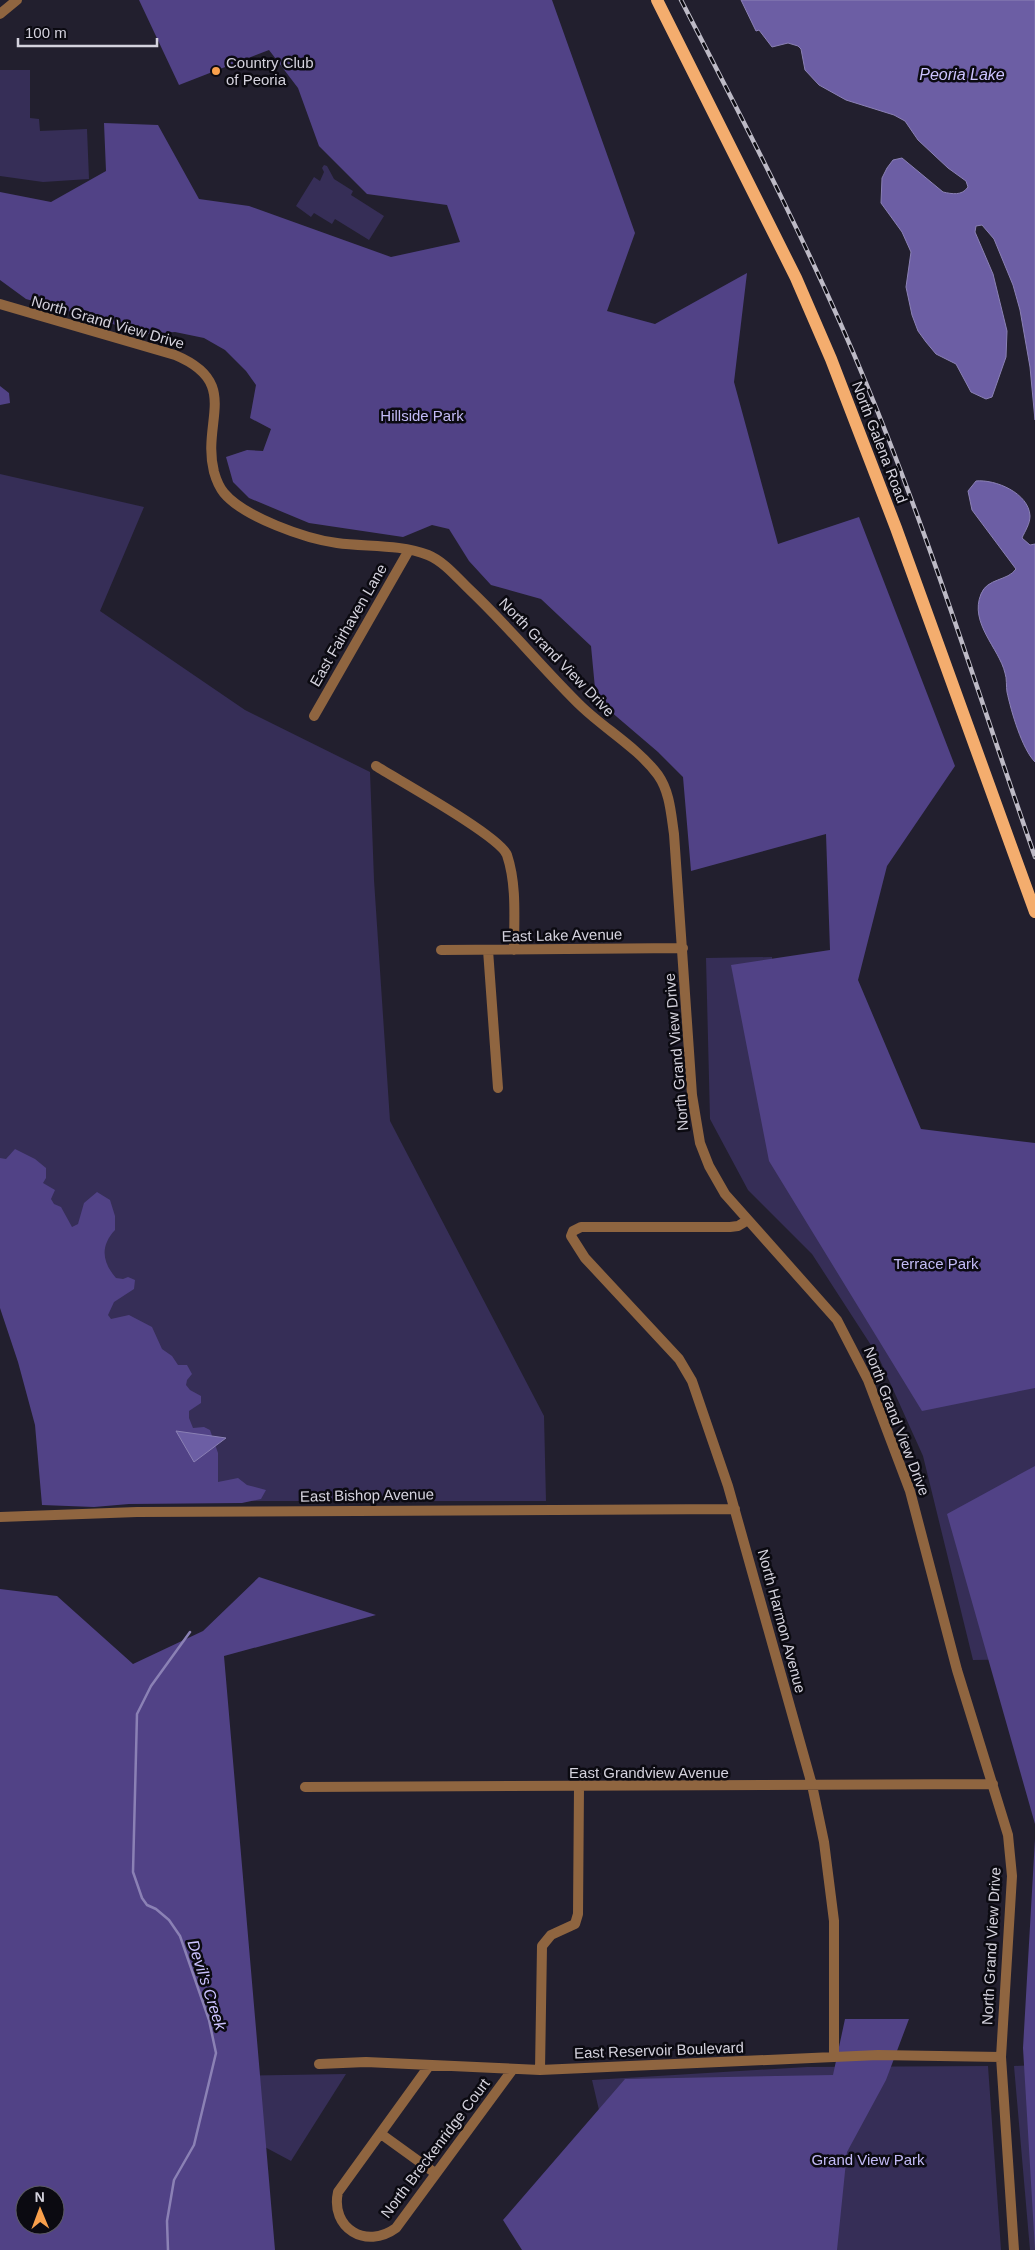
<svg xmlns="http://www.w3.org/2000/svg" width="1035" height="2250" viewBox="0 0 1035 2250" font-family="Helvetica,sans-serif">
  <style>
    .green { fill: #362e57 }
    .forest { fill: #514286; fill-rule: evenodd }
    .water { fill: #6c5ea4; stroke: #8b81b5 }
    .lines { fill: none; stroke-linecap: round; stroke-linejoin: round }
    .stream { stroke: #8b81b5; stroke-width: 2.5 }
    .minor { stroke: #8f6540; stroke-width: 10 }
    .major { stroke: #f4ad6e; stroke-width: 12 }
    .rail-casing { stroke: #bdbac6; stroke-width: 4.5 }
    .rail { stroke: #0b0a11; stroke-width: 2.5; stroke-dasharray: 8; stroke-linecap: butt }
    .poi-dot { fill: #f9a04c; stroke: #0b0a11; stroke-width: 2 }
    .labels { text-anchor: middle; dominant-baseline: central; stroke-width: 5; stroke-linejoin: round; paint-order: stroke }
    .poi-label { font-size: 15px; fill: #d4d2dd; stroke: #0b0a11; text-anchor: start }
    .street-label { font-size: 15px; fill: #d4d2dd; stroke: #0b0a11 }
    .park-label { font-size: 15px; fill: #c3bbf6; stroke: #0b0a11 }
    .water-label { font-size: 16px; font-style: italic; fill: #ccc3ff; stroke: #0b0a11 }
  </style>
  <rect width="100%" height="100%" fill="#221f2e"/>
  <path class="green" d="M 0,70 L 30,70 L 30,118 L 39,119 L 40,131 L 87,129 L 89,179 L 43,182 L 0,176 Z
    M 324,165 L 327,166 L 334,179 L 353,191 L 351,195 L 384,216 L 369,240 L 335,219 L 332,224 L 314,213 L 311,217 L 296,206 L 314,177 L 320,181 L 324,172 L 322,168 Z
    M 0,474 L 144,507 L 100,611 L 245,710 L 370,772 L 374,880 L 390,1121 L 544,1416 L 546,1501 L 46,1501 L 41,1378 L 0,1267 Z
    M 772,957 L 780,1169 L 1035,1161 L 1035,1659 L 973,1660 L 923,1456 L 878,1356 L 812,1254 L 748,1190 L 710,1119 L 706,958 Z
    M 1035,2065 L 1035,2250 L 1030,2250 L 1014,2066 Z
    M 988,2066 L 1001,2250 L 549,2250 L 609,2153 L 592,2080 L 807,2067 Z
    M 346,2074 L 291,2161 L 250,2139 L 154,2250 L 223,2076 Z"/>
  <path class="forest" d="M 139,0 L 552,0 L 635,233 L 607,311 L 655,324 L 747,273 L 734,382 L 778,544 L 859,517 L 955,766 L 887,866 L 858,980 L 921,1129 L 1035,1143 L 1035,1388 L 922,1411 L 769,1161 L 731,965 L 830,950 L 826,834 L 691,871 L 683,777 L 658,752 L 596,699 L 591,646 L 541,599 L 491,585 L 469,561 L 449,529 L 432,525 L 403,537 L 309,523 L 249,498 L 233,482 L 226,457 L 247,450 L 263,451 L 271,429 L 250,418 L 256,385 L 246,371 L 225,350 L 204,338 L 175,332 L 147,334 L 26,299 L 0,280 L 0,192 L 51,202 L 106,171 L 104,123 L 158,125 L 199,199 L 249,206 L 391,257 L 460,242 L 447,205 L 367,194 L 319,146 L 298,88 L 269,50 L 179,85 Z
    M 0,386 L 9,393 L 10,403 L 0,405 Z
    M 15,1149 L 35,1159 L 46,1168 L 46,1178 L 43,1183 L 55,1190 L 51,1199 L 54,1204 L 61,1207 L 72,1227 L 78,1224 L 84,1203 L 97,1192 L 110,1200 L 115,1216 L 115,1230 C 100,1246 102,1262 116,1278 L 123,1279 L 128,1277 L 135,1280 L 134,1289 L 114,1302 L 108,1315 L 111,1319 L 129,1315 L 152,1327 L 162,1349 L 172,1356 L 178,1365 L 187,1365 L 192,1374 L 187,1380 L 186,1385 L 190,1390 L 201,1396 L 201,1403 L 189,1411 L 189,1418 L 193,1428 L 204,1427 L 210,1430 L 218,1453 L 218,1482 L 238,1478 L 247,1485 L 266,1490 L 261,1499 L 242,1503 L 129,1504 L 94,1507 L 42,1505 L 35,1425 L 18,1362 L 0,1308 L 0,1158 L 6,1159 Z
    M 1035,1466 L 1035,1824 L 947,1514 Z
    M 259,1577 L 376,1615 L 224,1656 L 275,2250 L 0,2250 L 0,1589 L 57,1596 L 133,1664 L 203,1631 ZM 25,2195 L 55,2195 L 55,2225 L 25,2225 Z
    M 1035,1839 L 1035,2250 L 1023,2048 Z
    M 845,2019 L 909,2019 L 886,2080 L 847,2152 L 837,2250 L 522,2250 L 503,2220 L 625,2079 L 833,2075 Z"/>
  <path class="water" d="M 741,0 L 1035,0 L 1035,420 L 1030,367 L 1020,310 L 1013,285 L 994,239 L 982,225 L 976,226 L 975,232 L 993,274 L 1007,331 L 1006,357 L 992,397 L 986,399 L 971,392 L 956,364 L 936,354 L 926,342 L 918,331 L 912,315 L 906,287 L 911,252 L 902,232 L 881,203 L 882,178 L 887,168 L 893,160 L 902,158 L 943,192 C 952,194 962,196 968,187 L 966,181 L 948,168 L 918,140 L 905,121 L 894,115 L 846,100 L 819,85 L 805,70 L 801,49 L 798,46 L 788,43 L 772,47 L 759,30 L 756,31 Z
    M 976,481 C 995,479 1029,493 1030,516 C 1030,524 1025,531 1022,538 L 1030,545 L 1035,544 L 1035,762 C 1022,749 1011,711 1007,692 C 1006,686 1007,679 1005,673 C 999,648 969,623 981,594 C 987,578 1008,581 1016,569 L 972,510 L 968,491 Z
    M 176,1431 L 226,1438 L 194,1462 Z"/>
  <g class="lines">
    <path class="stream" d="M 168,2250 L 167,2221 L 174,2180 L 194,2145 L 216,2053 L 209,2020 L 180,1936 L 169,1920 L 156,1909 L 147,1905 L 142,1898 L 133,1872 L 137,1714 L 151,1686 L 190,1632"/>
    <path class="minor" d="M 0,14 L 17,0
      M 0,304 L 175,355 C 242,383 201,421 214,472 C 216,479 219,487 224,493 C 244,517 306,539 337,543 C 366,547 400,544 428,555 C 445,562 458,579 471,591 C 510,628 544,670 582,707 C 605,729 639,749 658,775 C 670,792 671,814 674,834 L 692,1095 L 700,1143 L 709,1166 L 725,1194 L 837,1320 L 868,1380 L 910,1491 L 957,1670 L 1008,1835 L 1012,1876 L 1001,2057 L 1014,2250
      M 314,716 L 409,550
      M 376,766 C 398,780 500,836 507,855 C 517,885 514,919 514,950
      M 441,950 L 683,948
      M 488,950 L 498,1088
      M 748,1220 L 738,1226 L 730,1227 L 581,1227 L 573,1231 L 571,1236 L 585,1258 L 679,1359 L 692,1381 L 728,1486 L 812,1785 L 824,1842 L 834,1921 L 834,2057
      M 0,1517 L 137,1512 L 735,1509
      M 305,1787 L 993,1784
      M 319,2064 L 366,2062 L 540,2070 L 878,2055 L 1001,2057
      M 429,2066 L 338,2192 C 330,2228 366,2250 396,2228 L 513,2069
      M 540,2070 L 542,1946 L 551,1935 L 575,1924 L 578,1914 L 579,1787
      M 381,2134 L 435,2173"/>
    <path class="major" d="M 657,0 L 796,278 L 831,359 L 896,528 L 1035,912"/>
    <g class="rail-casing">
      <path id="rail" d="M 681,0 C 746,126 812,252 866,383 C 930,538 980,699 1035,857"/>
    </g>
    <use href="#rail" class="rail"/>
  </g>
  <circle class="poi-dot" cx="216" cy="71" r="5"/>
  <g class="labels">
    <g class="poi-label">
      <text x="226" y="62">Country Club<tspan x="226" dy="17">of Peoria</tspan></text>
    </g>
    <g class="street-label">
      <text transform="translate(108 322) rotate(16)">North Grand View Drive</text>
      <text transform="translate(880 442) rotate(69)">North Galena Road</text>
      <text transform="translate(348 625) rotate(-60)">East Fairhaven Lane</text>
      <text transform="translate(557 657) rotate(46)">North Grand View Drive</text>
      <text transform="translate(562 935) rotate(-1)">East Lake Avenue</text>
      <text transform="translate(676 1052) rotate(-95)">North Grand View Drive</text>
      <text transform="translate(897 1421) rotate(69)">North Grand View Drive</text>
      <text transform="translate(367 1495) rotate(-1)">East Bishop Avenue</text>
      <text transform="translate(782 1621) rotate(75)">North Harmon Avenue</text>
      <text x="649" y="1772">East Grandview Avenue</text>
      <text transform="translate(991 1946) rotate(-87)">North Grand View Drive</text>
      <text transform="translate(659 2050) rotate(-2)">East Reservoir Boulevard</text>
      <text transform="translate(435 2148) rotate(-53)">North Breckenridge Court</text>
    </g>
    <g class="park-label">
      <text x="422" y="415">Hillside Park</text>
      <text x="936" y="1263">Terrace Park</text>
      <text x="868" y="2159">Grand View Park</text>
    </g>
    <g class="water-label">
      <text x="962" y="74">Peoria Lake</text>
      <text transform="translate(207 1985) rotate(72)">Devil's Creek</text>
    </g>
  </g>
  <g transform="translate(40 2210) rotate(359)"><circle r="24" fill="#0b0a11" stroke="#5b5a63"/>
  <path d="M0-4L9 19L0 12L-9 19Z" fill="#f9a04c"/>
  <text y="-8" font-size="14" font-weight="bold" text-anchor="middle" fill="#d4d2dd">N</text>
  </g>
  <path d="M18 38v8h139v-8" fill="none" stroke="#d4d2dd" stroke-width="2.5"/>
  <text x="25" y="38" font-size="15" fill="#d4d2dd" stroke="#0b0a11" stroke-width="4" paint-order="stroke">100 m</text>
</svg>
